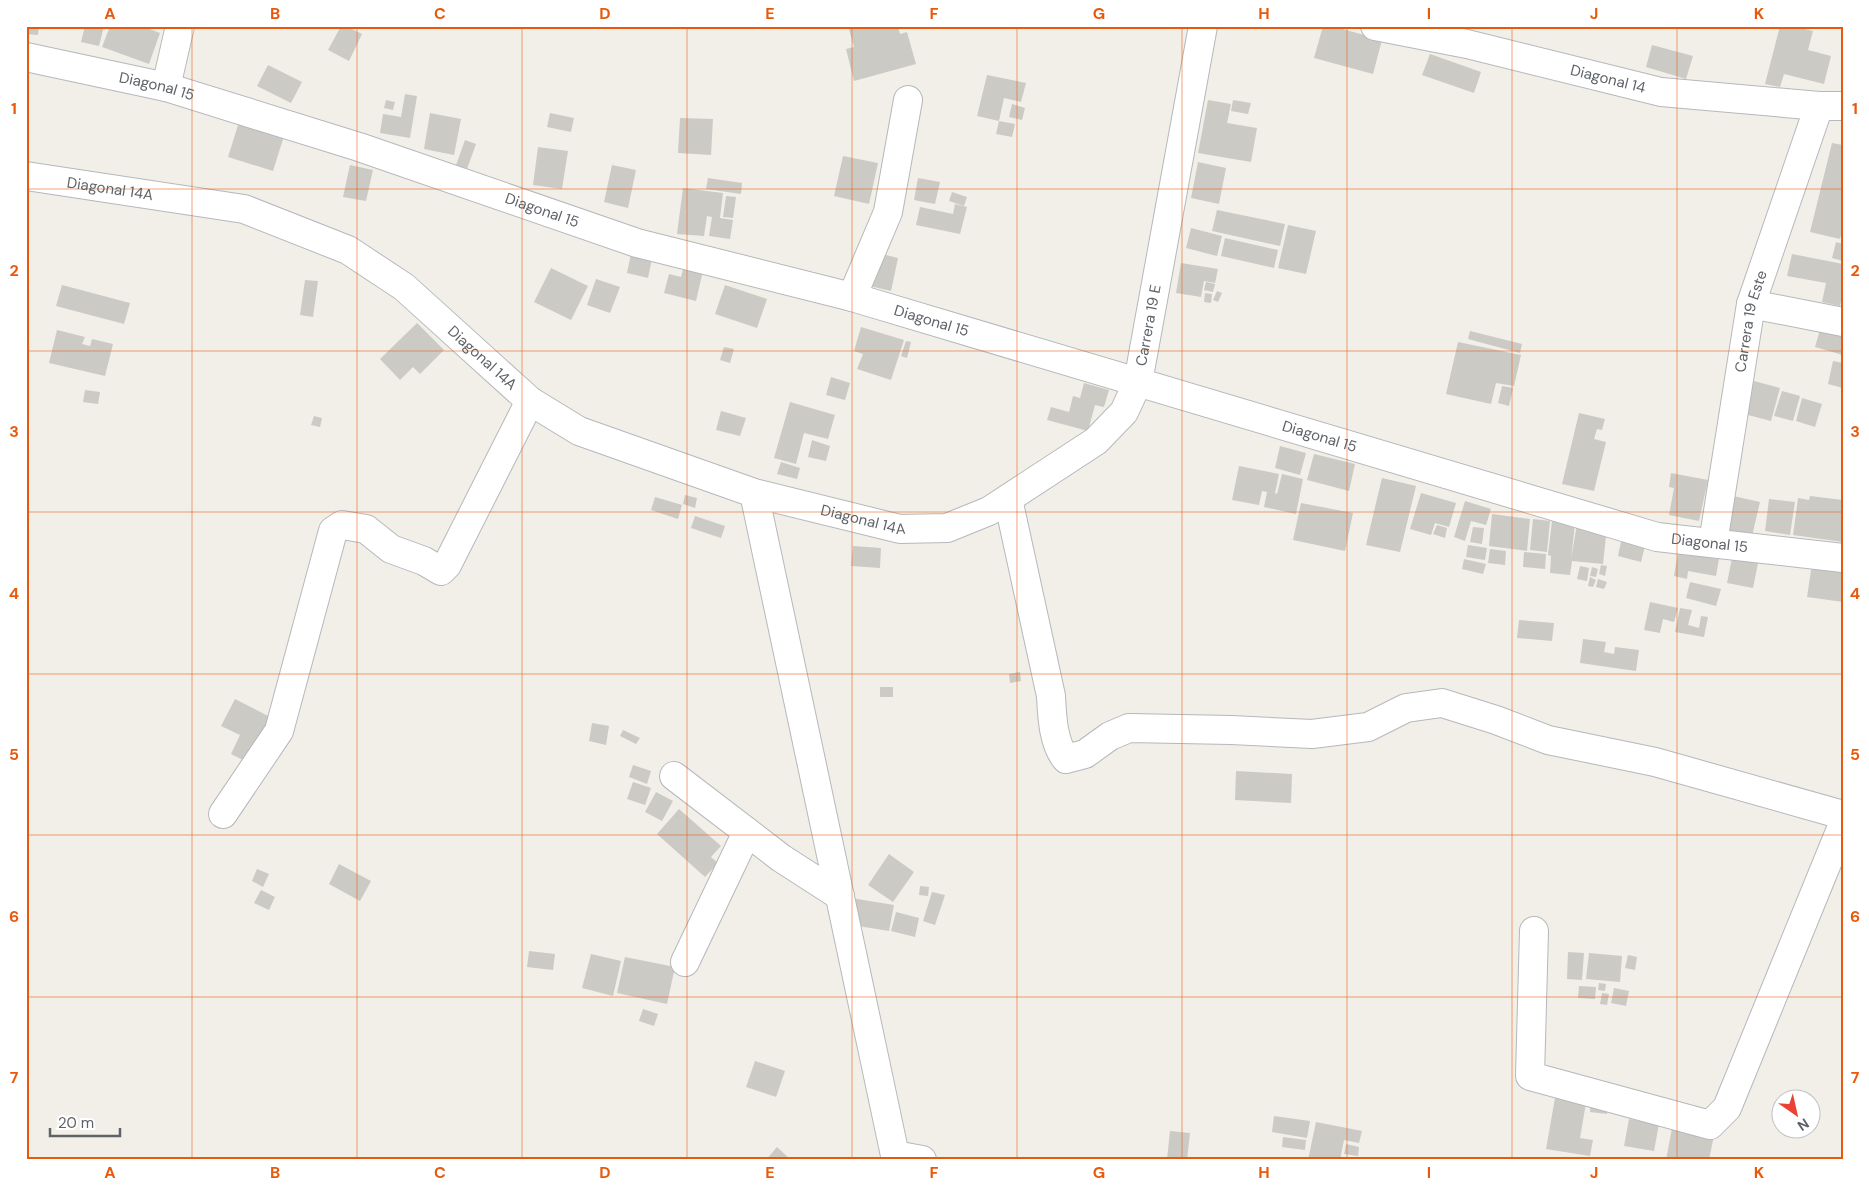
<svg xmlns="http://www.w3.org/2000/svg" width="1869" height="1186" viewBox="0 0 1869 1186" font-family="'DM Sans',sans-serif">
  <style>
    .building { fill: #cccac5 }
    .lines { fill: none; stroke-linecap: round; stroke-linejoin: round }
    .minor-casing { stroke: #b5b8bc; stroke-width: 30 }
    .minor { stroke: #fff; stroke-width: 28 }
    .grid { fill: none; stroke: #e8590c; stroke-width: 1; stroke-opacity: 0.55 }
    .labels { text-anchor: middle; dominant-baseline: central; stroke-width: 4; stroke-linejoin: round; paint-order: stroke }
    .street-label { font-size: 15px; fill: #5f6368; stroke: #fff }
    .neatline { fill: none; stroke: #e8590c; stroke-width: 2 }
    .grid-label { font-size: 16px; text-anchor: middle; font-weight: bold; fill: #e8590c }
  </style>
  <rect width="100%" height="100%" fill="#f1efe8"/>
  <path class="building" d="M 26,26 L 39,26 L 38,35 L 26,34 Z
    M 85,26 L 104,26 L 99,46 L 81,42 Z
    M 110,26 L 142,26 L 160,33 L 149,64 L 102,47 Z
    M 341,26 L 346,26 L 362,34 L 349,61 L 328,50 Z
    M 848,26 L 898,26 L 900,34 L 907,32 L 916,64 L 854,81 L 846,49 L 854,47 Z
    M 1323,26 L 1332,26 L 1382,40 L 1373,74 L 1314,58 Z
    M 1780,26 L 1793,26 L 1813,31 L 1808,50 L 1831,56 L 1824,84 L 1784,74 L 1780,87 L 1765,84 Z
    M 1652,45 L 1693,56 L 1686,79 L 1646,67 Z
    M 1430,54 L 1481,72 L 1474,93 L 1422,75 Z
    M 268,65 L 302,82 L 291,103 L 257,86 Z
    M 987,75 L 1026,83 L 1021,102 L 1004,98 L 999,121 L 977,116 Z
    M 405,94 L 417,96 L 410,138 L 380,133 L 383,114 L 401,117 Z
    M 386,100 L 395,102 L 393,110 L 384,108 Z
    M 1208,100 L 1231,104 L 1227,123 L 1257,128 L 1251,162 L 1198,153 Z
    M 1233,100 L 1251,103 L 1248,114 L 1231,111 Z
    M 1012,104 L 1025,108 L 1022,120 L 1009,117 Z
    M 430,113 L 461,119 L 454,155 L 424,149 Z
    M 550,113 L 574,118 L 571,132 L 547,127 Z
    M 680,118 L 713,119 L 711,155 L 678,153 Z
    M 999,121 L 1015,124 L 1012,137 L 996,134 Z
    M 239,122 L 284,136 L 273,171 L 228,157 Z
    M 465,140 L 476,144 L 467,169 L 456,165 Z
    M 1832,143 L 1843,145 L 1843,227 L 1840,239 L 1810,232 Z
    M 538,147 L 568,151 L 562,189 L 533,185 Z
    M 843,156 L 878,163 L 869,204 L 834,196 Z
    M 1198,162 L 1226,168 L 1219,204 L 1191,198 Z
    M 350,165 L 373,170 L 366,201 L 343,197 Z
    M 612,165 L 636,170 L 628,208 L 604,202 Z
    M 708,178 L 742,183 L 741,194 L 706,189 Z
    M 918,178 L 940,182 L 935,204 L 914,200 Z
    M 683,188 L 723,193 L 720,218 L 733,220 L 730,239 L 709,236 L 712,217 L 707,216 L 704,236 L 677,234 Z
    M 952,192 L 967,197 L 964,206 L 949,201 Z
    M 726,196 L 736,197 L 733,218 L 723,217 Z
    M 955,204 L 967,207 L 960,234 L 916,225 L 920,207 L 953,214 Z
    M 1217,210 L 1285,224 L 1280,246 L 1212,231 Z
    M 1288,225 L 1316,231 L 1306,274 L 1278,268 Z
    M 1191,228 L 1222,236 L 1217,256 L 1186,248 Z
    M 1225,238 L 1278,250 L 1274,268 L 1221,256 Z
    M 1836,242 L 1843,244 L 1843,261 L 1832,258 Z
    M 633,244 L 654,249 L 648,278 L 627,273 Z
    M 878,253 L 898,258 L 891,291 L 870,286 Z
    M 1792,254 L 1843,264 L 1843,292 L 1840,306 L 1822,302 L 1826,283 L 1787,276 Z
    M 686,258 L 705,262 L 696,301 L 664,293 L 669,274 L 681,277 Z
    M 1181,263 L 1218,269 L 1215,283 L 1204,281 L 1201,297 L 1176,293 Z
    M 551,268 L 588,286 L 571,320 L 534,302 Z
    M 596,279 L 620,287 L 610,313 L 587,305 Z
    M 305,280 L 318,281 L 313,317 L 300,315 Z
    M 1206,282 L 1215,284 L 1213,292 L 1204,290 Z
    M 62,285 L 130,303 L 124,324 L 56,306 Z
    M 725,285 L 767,299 L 757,328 L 715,314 Z
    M 1217,291 L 1222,293 L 1218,302 L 1213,300 Z
    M 1205,293 L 1212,294 L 1211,303 L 1204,302 Z
    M 417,323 L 444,350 L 420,374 L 413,367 L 400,380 L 380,359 Z
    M 1822,323 L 1843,329 L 1843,355 L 1815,347 Z
    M 861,327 L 904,340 L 891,380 L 857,369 L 863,354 L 854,351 Z
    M 57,330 L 85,337 L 82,344 L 90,346 L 92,339 L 113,344 L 105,376 L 49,363 Z
    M 1470,331 L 1522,344 L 1520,353 L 1468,339 Z
    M 906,341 L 911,342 L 907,358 L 901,356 Z
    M 1458,342 L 1521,355 L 1514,386 L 1496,383 L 1491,404 L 1446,394 Z
    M 724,347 L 734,349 L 730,363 L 720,360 Z
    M 1833,361 L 1843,363 L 1843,388 L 1828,384 Z
    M 831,377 L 850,383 L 845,400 L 826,395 Z
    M 1754,381 L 1780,388 L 1771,421 L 1744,414 Z
    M 1084,383 L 1109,390 L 1104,407 L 1095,405 L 1088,431 L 1047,420 L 1051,407 L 1069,412 L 1073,396 L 1080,398 Z
    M 1502,386 L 1513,388 L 1509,406 L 1498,403 Z
    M 85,390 L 100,392 L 98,404 L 83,402 Z
    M 1782,391 L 1800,396 L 1793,421 L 1774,416 Z
    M 1802,398 L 1822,404 L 1815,427 L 1796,421 Z
    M 790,402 L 835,415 L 828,439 L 804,433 L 796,464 L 774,458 Z
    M 721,411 L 746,418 L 740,436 L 716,430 Z
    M 1579,413 L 1605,419 L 1602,430 L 1597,429 L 1594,439 L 1606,442 L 1594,491 L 1562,484 Z
    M 314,416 L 322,418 L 320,427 L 311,425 Z
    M 812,440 L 830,446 L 826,461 L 808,457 Z
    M 1280,446 L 1306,453 L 1300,475 L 1275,468 Z
    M 1314,454 L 1355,464 L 1349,491 L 1307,480 Z
    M 781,462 L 800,468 L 797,479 L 777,474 Z
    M 1239,466 L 1279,474 L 1275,493 L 1277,494 L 1282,474 L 1303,479 L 1296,514 L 1264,507 L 1267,492 L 1262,491 L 1259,505 L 1232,500 Z
    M 1671,473 L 1708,480 L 1699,521 L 1669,515 L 1674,488 L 1669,487 Z
    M 1382,478 L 1416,486 L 1400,552 L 1366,545 Z
    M 1421,493 L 1456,503 L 1449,527 L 1435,523 L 1431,535 L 1410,529 Z
    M 685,495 L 697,498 L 695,508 L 683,504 Z
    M 1729,495 L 1760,502 L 1752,536 L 1722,529 Z
    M 1810,496 L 1843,500 L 1843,542 L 1793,535 L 1798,498 L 1809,500 Z
    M 655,497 L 682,505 L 678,519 L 651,510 Z
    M 1769,499 L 1795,502 L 1790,535 L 1765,531 Z
    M 1465,501 L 1491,509 L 1486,525 L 1471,521 L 1465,541 L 1454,537 Z
    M 1301,503 L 1353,513 L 1345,551 L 1293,540 Z
    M 1492,514 L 1530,519 L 1527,551 L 1489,546 Z
    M 695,516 L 725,526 L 721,538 L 691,528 Z
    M 1533,519 L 1550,521 L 1547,552 L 1530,550 Z
    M 1552,521 L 1575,524 L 1571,559 L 1577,524 L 1607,527 L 1603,564 L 1572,561 L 1570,575 L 1550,573 L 1551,556 L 1548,555 Z
    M 1437,525 L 1447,528 L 1445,538 L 1433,534 Z
    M 1473,527 L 1484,528 L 1482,544 L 1470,542 Z
    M 1622,537 L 1646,542 L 1641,562 L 1618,556 Z
    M 1468,545 L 1487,548 L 1485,560 L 1466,557 Z
    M 853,546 L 881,548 L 880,568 L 851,566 Z
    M 1490,549 L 1506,551 L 1505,565 L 1488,563 Z
    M 1524,552 L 1546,554 L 1545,569 L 1523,567 Z
    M 1678,552 L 1719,559 L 1716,576 L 1688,571 L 1687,579 L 1674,576 Z
    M 1732,558 L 1758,563 L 1753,588 L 1727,583 Z
    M 1464,559 L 1486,564 L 1483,574 L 1462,569 Z
    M 1812,564 L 1843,569 L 1843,602 L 1807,597 Z
    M 1601,565 L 1607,566 L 1605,576 L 1599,574 Z
    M 1580,566 L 1589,568 L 1587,581 L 1577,579 Z
    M 1592,567 L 1598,569 L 1596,577 L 1590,576 Z
    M 1590,577 L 1596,580 L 1593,587 L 1588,586 Z
    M 1598,579 L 1607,582 L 1604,589 L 1596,587 Z
    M 1690,582 L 1721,589 L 1716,606 L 1686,598 Z
    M 1650,602 L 1678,608 L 1674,622 L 1663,619 L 1660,633 L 1644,630 Z
    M 1680,608 L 1692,610 L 1688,625 L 1699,628 L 1701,616 L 1708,617 L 1704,637 L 1675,632 Z
    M 1519,620 L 1554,623 L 1552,641 L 1517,638 Z
    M 1583,639 L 1606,642 L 1604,652 L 1614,654 L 1615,647 L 1639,650 L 1636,671 L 1580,663 Z
    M 1020,672 L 1021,681 L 1010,683 L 1009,674 Z
    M 880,687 L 893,687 L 893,697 L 880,697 Z
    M 235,699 L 276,720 L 253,765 L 231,754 L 240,735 L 221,726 Z
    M 592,723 L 609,726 L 606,745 L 589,741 Z
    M 623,730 L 640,738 L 636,744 L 620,736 Z
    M 633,765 L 651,771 L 647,784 L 629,777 Z
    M 1236,771 L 1292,774 L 1291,803 L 1235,800 Z
    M 633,782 L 651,788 L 645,805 L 627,799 Z
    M 656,792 L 673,801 L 662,821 L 645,812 Z
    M 679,809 L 721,846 L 711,857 L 718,863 L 705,877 L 657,834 Z
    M 889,854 L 914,872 L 893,902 L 868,885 Z
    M 339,864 L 371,881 L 360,901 L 329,884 Z
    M 257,869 L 269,874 L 263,887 L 252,881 Z
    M 920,886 L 929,887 L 928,896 L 919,895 Z
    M 261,890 L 275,897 L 269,910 L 254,903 Z
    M 932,892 L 945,895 L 935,925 L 923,921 Z
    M 851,898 L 894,905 L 889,931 L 846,924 Z
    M 896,912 L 919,918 L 915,937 L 891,931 Z
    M 529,951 L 555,954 L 553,970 L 527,967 Z
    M 1568,952 L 1584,953 L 1582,980 L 1567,979 Z
    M 1589,953 L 1622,956 L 1620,982 L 1586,979 Z
    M 591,954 L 621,961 L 613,996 L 582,988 Z
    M 1628,955 L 1637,957 L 1635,970 L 1625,968 Z
    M 625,957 L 675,967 L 667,1004 L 617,993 Z
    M 1599,983 L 1606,984 L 1605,991 L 1598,990 Z
    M 1579,986 L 1596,987 L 1595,999 L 1578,998 Z
    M 1614,988 L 1629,991 L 1626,1006 L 1611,1003 Z
    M 1602,993 L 1609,994 L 1607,1005 L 1600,1004 Z
    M 643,1009 L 658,1014 L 654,1026 L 639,1021 Z
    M 755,1061 L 785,1071 L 776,1097 L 746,1087 Z
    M 1555,1098 L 1586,1103 L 1580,1138 L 1593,1140 L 1590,1156 L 1546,1149 Z
    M 1591,1102 L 1609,1104 L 1607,1114 L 1590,1112 Z
    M 1274,1116 L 1310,1121 L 1307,1138 L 1272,1132 Z
    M 1629,1119 L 1659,1124 L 1654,1151 L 1624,1146 Z
    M 1316,1122 L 1362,1131 L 1359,1143 L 1344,1140 L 1340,1160 L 1308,1160 Z
    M 1672,1128 L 1714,1135 L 1709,1160 L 1666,1160 Z
    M 1170,1131 L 1190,1133 L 1187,1160 L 1167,1159 Z
    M 1283,1137 L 1306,1140 L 1305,1150 L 1282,1147 Z
    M 1346,1144 L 1359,1147 L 1358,1156 L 1344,1154 Z
    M 777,1147 L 791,1160 L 766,1160 Z"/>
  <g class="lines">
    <g class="minor-casing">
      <g id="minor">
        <path id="s1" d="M 1375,26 L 1467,44 L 1661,92 L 1819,106 L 1843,106"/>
        <path id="s2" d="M 26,57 L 166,87 L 359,147 L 637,243 L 852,297 L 1657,537 L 1843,558"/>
        <path d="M 166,87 L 180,26"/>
        <path id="s3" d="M 26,176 L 244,209 L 348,250 L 404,287 L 530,401 L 579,431 L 754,493 L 900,529 L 947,528 L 989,511 L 1096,441 L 1124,412 L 1138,382 L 1203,26"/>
        <path d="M 852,297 L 888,212 L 908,100"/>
        <path d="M 1751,304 L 1843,322"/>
        <path d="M 754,493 L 896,1160"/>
        <path d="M 1008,499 L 1051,696 C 1052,716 1053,743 1066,759 L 1085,754 L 1110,736 L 1129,728 L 1231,730 L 1312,734 L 1368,727 L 1406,708 L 1442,703 L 1496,720 L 1548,740 L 1655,762 L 1843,815"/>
        <path id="s4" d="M 1713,543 L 1751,304 L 1819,106"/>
        <path d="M 674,776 L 781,858 L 840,896"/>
        <path d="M 223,814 L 279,731 L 333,531 L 342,525 L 366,529 L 391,549 L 424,561 L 441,571 L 447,565 L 530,401"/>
        <path d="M 1534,931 L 1530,1076 L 1710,1125 L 1727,1108 L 1843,824"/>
        <path d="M 685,962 L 747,832"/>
        <path d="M 895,1155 L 922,1160"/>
      </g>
    </g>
    <use href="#minor" class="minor"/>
  </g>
  <path class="grid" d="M 192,26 L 192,1160M 357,26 L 357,1160M 522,26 L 522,1160M 687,26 L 687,1160M 852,26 L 852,1160M 1017,26 L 1017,1160M 1182,26 L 1182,1160M 1347,26 L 1347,1160M 1512,26 L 1512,1160M 1677,26 L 1677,1160M 26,189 L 1843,189M 26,351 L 1843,351M 26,512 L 1843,512M 26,674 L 1843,674M 26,835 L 1843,835M 26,997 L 1843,997"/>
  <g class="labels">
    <g class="street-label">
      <text stroke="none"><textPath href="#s1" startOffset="239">Diagonal 14</textPath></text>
      <text stroke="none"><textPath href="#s2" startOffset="134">Diagonal 15</textPath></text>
      <text stroke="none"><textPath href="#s3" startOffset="85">Diagonal 14A</textPath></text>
      <text stroke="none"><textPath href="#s2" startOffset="539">Diagonal 15</textPath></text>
      <text stroke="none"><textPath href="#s2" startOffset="944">Diagonal 15</textPath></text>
      <text stroke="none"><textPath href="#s4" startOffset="225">Carrera 19 Este</textPath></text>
      <text stroke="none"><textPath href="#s3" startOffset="1314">Carrera 19 E</textPath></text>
      <text stroke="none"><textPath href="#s3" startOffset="505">Diagonal 14A</textPath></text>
      <text stroke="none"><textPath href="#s2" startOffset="1349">Diagonal 15</textPath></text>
      <text stroke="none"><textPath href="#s3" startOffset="925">Diagonal 14A</textPath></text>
      <text stroke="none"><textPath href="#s2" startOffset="1754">Diagonal 15</textPath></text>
    </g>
  </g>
  <rect width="1869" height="1186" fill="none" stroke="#ffffff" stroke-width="55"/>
  <g transform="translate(1796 1114) rotate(146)"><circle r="24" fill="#ffffff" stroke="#bfc1c3"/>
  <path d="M0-4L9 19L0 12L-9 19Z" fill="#ea4335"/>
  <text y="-8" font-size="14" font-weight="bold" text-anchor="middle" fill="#5f6368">N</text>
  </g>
  <path d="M50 1128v8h70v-8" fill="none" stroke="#5f6368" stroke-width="2.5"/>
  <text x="58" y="1128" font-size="15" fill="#5f6368" stroke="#ffffff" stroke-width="4" paint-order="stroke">20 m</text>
  <rect x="28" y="28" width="1814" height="1130" class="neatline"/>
  <g class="grid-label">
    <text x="110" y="19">A</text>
    <text x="275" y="19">B</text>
    <text x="440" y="19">C</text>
    <text x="605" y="19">D</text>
    <text x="770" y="19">E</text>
    <text x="934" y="19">F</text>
    <text x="1099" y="19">G</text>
    <text x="1264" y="19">H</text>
    <text x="1429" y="19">I</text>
    <text x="1594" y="19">J</text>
    <text x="1759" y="19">K</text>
    <text x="14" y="114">1</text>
    <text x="1855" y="114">1</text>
    <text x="14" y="276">2</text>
    <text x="1855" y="276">2</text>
    <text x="14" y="437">3</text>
    <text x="1855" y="437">3</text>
    <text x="14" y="599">4</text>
    <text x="1855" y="599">4</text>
    <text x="14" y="760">5</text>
    <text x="1855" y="760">5</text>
    <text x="14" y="922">6</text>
    <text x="1855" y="922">6</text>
    <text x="14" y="1083">7</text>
    <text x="1855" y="1083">7</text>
    <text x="110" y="1178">A</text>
    <text x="275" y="1178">B</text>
    <text x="440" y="1178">C</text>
    <text x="605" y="1178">D</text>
    <text x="770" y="1178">E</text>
    <text x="934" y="1178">F</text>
    <text x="1099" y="1178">G</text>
    <text x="1264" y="1178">H</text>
    <text x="1429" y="1178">I</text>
    <text x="1594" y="1178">J</text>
    <text x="1759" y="1178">K</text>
  </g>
</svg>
